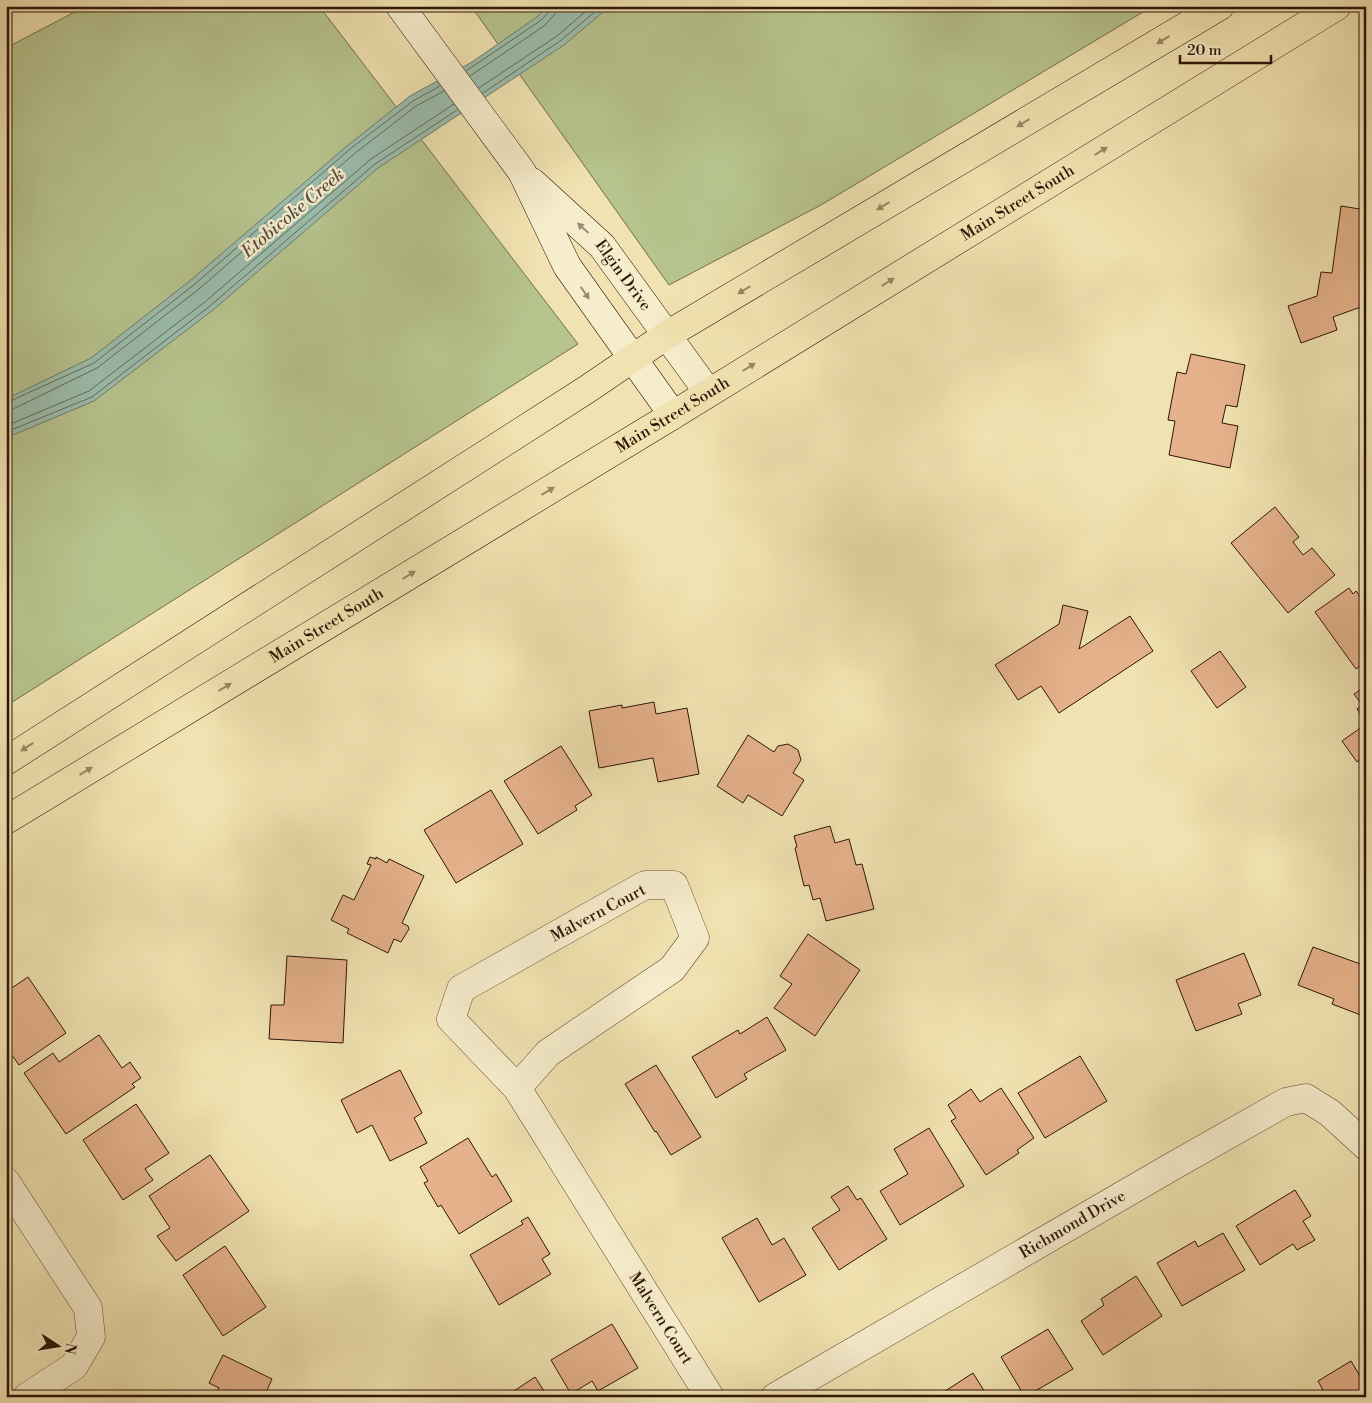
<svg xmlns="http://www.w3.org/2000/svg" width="1372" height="1403" viewBox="0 0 1372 1403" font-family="'Libre Bodoni',serif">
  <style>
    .green { fill: #b7c48e; stroke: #736c4b }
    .water { fill: #9bbeae; stroke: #707a6c }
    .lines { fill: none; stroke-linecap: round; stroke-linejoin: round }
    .shore { stroke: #65695b; stroke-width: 1 }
    .building { fill: #e5b28b; stroke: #2f1408 }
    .street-casing { stroke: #604832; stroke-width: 29 }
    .secondary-casing { stroke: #2f1408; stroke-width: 29 }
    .primary-casing { stroke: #2f1408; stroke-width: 29 }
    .street { stroke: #f6edcc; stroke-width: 28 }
    .secondary { stroke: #f6edcc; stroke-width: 28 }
    .primary { stroke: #f1e3b1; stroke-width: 28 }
    .oneway { fill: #9a8665 }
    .oneway2 { fill: #9c8b74 }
    .labels { text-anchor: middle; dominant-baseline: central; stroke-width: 5; stroke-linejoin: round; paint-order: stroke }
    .street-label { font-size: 16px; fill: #2f1408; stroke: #f6edcc }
    .water-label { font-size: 18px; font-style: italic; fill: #555042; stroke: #f6edcc }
  </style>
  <rect width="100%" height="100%" fill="#f1e3b1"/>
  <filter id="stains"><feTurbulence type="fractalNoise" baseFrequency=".004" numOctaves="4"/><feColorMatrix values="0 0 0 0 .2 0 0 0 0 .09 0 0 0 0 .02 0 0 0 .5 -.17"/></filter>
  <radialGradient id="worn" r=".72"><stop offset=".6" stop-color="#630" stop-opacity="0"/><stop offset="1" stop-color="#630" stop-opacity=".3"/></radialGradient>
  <path class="green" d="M 86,6 L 319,6 L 578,344 L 6,706 L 6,48 Z
    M 471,6 L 1153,6 L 821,205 L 669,285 Z"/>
  <path class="water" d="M 548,6 L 610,6 L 564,45 L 378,168 L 213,310 L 94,401 L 6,438 L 6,399 L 91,358 L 191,280 L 347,146 L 410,96 L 472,62 L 537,17 Z"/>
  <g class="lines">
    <path class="shore" d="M 466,71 L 540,21 L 550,11 L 551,6
      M 470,76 L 544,26 L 555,14 L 557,6
      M 479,88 L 557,36 L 592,6
      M 483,93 L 560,41 L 602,6
      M 6,403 L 94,363 L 195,284 L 350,149 L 413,101 L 440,86
      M 6,410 L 13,409 L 97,368 L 199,289 L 354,154 L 416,106 L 444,91
      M 6,426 L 89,391 L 206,301 L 371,159 L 454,104
      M 6,432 L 92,397 L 210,306 L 375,164 L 457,110"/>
  </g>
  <path class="building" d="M 1341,206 L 1366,210 L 1366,309 L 1358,308 L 1333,317 L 1337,330 L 1301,343 L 1288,306 L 1317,296 L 1321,272 L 1332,273 Z
    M 1191,354 L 1245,365 L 1237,407 L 1226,405 L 1222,423 L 1238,426 L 1230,468 L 1169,455 L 1175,421 L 1168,420 L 1177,372 L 1186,374 Z
    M 1275,507 L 1299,537 L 1293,542 L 1303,555 L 1312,548 L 1335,575 L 1288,613 L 1231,543 Z
    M 1349,588 L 1353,594 L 1356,591 L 1365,604 L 1362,606 L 1366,611 L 1366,662 L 1356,669 L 1315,612 Z
    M 1063,605 L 1088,611 L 1079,649 L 1130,616 L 1153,651 L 1059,713 L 1041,686 L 1018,700 L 995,665 L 1059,624 Z
    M 1220,651 L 1246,687 L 1217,708 L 1191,671 Z
    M 1366,686 L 1366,722 L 1357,709 L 1362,705 L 1354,694 Z
    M 654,702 L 656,714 L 687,708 L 699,774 L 658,782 L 653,758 L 599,768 L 589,711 L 622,705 L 622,708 Z
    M 1366,724 L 1366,756 L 1357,762 L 1342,741 Z
    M 748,735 L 774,752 L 778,746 L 788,744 L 798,750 L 801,760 L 793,773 L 804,780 L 782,816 L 748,795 L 743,803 L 717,786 Z
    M 561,746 L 592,795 L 575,806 L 577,810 L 538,834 L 504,781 Z
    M 491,790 L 523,844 L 456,883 L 424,830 Z
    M 830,826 L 835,843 L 849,839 L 856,865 L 862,864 L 874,909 L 826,921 L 820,898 L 813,900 L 809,885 L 804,886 L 795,848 L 797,847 L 794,836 Z
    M 370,857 L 376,859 L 376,857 L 387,863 L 389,859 L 424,876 L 402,923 L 408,926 L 409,929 L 401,942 L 394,939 L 388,953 L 347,933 L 349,929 L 331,920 L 343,895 L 354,900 L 371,865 L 367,864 Z
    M 808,934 L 860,970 L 815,1036 L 774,1008 L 792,984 L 780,976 Z
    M 1313,947 L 1366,966 L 1366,1017 L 1332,1004 L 1334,999 L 1298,985 Z
    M 1244,953 L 1261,995 L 1238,1004 L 1242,1014 L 1196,1031 L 1176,980 Z
    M 287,956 L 347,960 L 343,1043 L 269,1039 L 271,1005 L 284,1005 Z
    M 28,977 L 66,1033 L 19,1065 L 6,1047 L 6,992 Z
    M 767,1017 L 786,1050 L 744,1074 L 747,1079 L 716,1098 L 692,1057 L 738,1030 L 740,1034 Z
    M 99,1035 L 122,1068 L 130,1062 L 141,1078 L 132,1084 L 135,1087 L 66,1134 L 24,1073 L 53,1053 L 59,1062 Z
    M 1080,1056 L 1107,1101 L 1045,1138 L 1018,1093 Z
    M 656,1065 L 701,1137 L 671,1155 L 656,1131 L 655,1132 L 625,1084 Z
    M 400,1070 L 422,1113 L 414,1118 L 427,1143 L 390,1161 L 372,1125 L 357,1133 L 341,1100 Z
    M 1001,1088 L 1034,1138 L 1017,1150 L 1019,1153 L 986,1175 L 951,1121 L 956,1118 L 948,1105 L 971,1089 L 980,1102 Z
    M 136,1104 L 169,1153 L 145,1169 L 153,1180 L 123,1200 L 83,1140 Z
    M 929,1128 L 964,1186 L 900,1225 L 880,1191 L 908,1174 L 894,1149 Z
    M 468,1138 L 492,1177 L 496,1174 L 512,1201 L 459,1234 L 441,1205 L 438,1207 L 424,1183 L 428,1181 L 420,1167 Z
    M 210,1155 L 249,1211 L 176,1261 L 157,1236 L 170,1228 L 149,1196 Z
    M 848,1186 L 857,1200 L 861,1198 L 887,1239 L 839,1270 L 812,1228 L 840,1210 L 831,1197 Z
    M 1295,1190 L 1311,1216 L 1303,1221 L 1315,1240 L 1297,1250 L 1293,1244 L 1260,1265 L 1236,1226 Z
    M 528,1217 L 550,1254 L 542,1259 L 551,1274 L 499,1305 L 470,1255 L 523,1224 L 521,1221 Z
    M 757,1218 L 772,1245 L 784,1238 L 806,1275 L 759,1302 L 722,1238 Z
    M 1223,1233 L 1245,1270 L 1182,1306 L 1157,1263 L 1195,1241 L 1198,1247 Z
    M 225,1246 L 266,1307 L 223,1336 L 183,1275 Z
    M 1136,1276 L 1162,1316 L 1103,1355 L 1081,1321 L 1104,1305 L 1101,1299 Z
    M 612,1324 L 638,1368 L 598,1391 L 592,1381 L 571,1394 L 551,1360 Z
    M 1048,1329 L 1073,1369 L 1025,1397 L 1001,1357 Z
    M 223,1355 L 272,1379 L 264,1397 L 214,1397 L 219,1388 L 209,1383 Z
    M 1351,1361 L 1366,1386 L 1366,1397 L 1321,1397 L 1325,1394 L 1318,1381 Z
    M 973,1373 L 988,1397 L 936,1397 Z
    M 535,1377 L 548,1397 L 518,1397 L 514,1391 Z"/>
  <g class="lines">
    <g class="street-casing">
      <g id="street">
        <path id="s1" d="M 517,1088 L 548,1053 L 672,969 L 695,938 L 674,885 L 645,885 L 461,989 L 451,1019 L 517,1088 L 710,1397"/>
        <path d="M 6,1182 L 88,1308 L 91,1337 L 74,1366 L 27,1397"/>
        <path id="s2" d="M 775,1397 L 1173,1166 L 1286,1102 L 1306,1098 L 1330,1113 L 1366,1146"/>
      </g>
    </g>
    <g class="secondary-casing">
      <g id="secondary">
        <path d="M 400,6 L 522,172 L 567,266 L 673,415"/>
        <path id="s3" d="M 532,182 L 602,246 L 708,392"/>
      </g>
    </g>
    <g class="primary-casing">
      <g id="primary">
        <path d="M 6,761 L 586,390 L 667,335 L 1220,6"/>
        <path id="s4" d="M 6,820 L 673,415 L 1337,6"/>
      </g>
    </g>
    <use href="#street" class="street"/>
    <use href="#secondary" class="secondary"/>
    <use href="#primary" class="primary"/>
  </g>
  <defs><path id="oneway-solid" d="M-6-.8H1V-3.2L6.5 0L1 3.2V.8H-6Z" transform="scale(1.25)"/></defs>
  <g class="oneway">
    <use href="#oneway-solid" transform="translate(1163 40) rotate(149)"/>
    <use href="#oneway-solid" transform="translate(1023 123) rotate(149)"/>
    <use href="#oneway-solid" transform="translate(1101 151) rotate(-32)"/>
    <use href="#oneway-solid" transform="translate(883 206) rotate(149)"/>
    <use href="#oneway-solid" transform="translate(888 282) rotate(-32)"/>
    <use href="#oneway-solid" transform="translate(744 290) rotate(149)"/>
    <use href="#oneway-solid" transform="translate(749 367) rotate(-32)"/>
    <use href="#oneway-solid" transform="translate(548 491) rotate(-31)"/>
    <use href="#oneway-solid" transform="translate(409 575) rotate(-31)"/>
    <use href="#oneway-solid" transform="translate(225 687) rotate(-31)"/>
    <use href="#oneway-solid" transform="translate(27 747) rotate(147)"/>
    <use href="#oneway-solid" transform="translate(86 771) rotate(-31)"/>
  </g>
  <g class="oneway2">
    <use href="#oneway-solid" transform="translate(583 228) rotate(-138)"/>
    <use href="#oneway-solid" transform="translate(585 293) rotate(55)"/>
  </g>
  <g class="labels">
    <g class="street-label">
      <text stroke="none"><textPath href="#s4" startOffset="1185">Main Street South</textPath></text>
      <text stroke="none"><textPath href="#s3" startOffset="131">Elgin Drive</textPath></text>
      <text stroke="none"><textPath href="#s4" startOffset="780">Main Street South</textPath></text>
      <text stroke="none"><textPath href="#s4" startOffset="375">Main Street South</textPath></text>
      <text transform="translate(598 913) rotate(-28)">Malvern Court</text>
      <text stroke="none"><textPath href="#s2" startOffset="344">Richmond Drive</textPath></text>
      <text stroke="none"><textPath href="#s1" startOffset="931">Malvern Court</textPath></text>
    </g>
    <g class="water-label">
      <text transform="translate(293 213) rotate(-40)">Etobicoke Creek</text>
    </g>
  </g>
  <rect width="1372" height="1403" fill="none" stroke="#f1e3b1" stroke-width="25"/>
  <rect x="8" y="8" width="1357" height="1388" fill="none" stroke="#2f1408" stroke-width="2.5"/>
  <rect x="12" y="12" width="1347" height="1378" fill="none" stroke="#2f1408"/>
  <g transform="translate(58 1346) rotate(102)" stroke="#f6edcc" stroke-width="4" paint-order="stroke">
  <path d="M0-4L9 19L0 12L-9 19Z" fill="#2f1408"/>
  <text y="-8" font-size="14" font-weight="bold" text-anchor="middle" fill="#2f1408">N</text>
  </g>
  <path d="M1180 55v8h91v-8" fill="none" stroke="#2f1408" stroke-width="2.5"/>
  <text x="1187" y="55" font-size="15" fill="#2f1408" stroke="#f6edcc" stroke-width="4" paint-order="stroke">20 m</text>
  <rect width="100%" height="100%" filter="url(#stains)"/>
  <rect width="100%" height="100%" fill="url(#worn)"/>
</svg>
